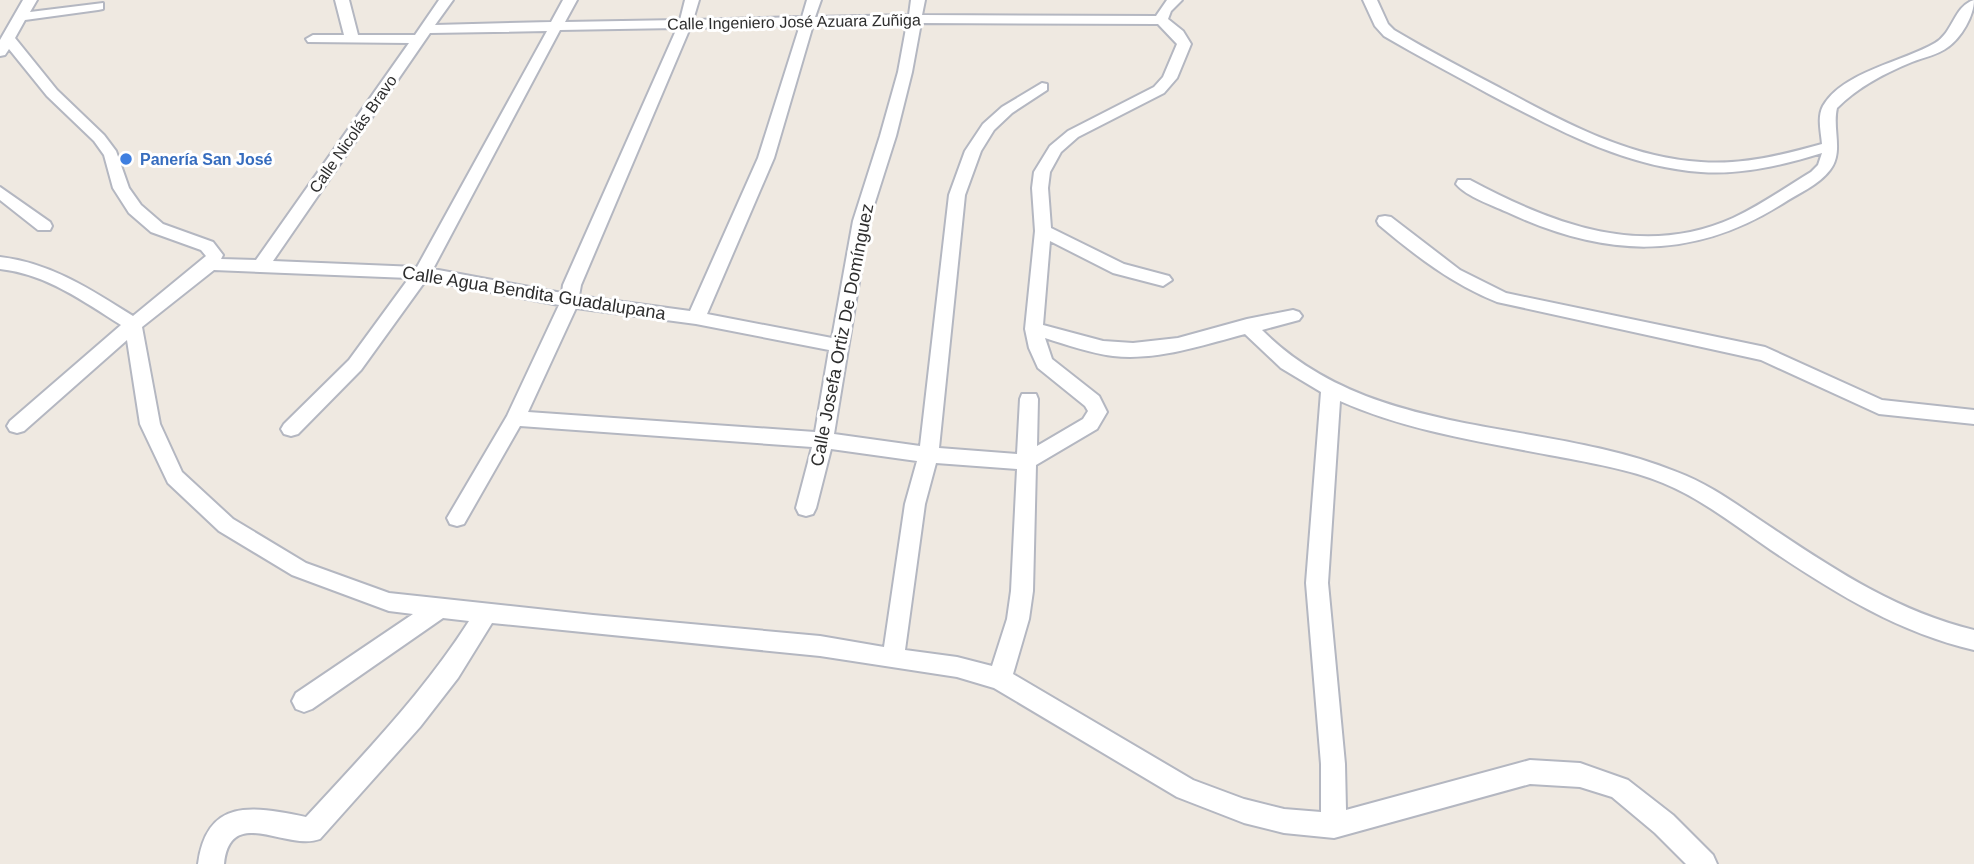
<svg xmlns="http://www.w3.org/2000/svg" width="1974" height="864" viewBox="0 0 1974 864" font-family="Helvetica,sans-serif">
  <style>
    .lines { fill: none; stroke-linecap: round; stroke-linejoin: round }
    .minor-casing { stroke: #b4b7c1; stroke-width: 4 }
    .minor { fill: #fff; fill-rule: evenodd }
    .shop-dot { fill: #3f7fe0; stroke: #fff; stroke-width: 2.5 }
    .labels { text-anchor: middle; dominant-baseline: central; stroke-width: 6; stroke-linejoin: round; paint-order: stroke }
    .far-street-label { font-size: 16px; fill: #2e2e2e; stroke: #fff }
    .far-shop-label { font-size: 16px; font-weight: bold; fill: #366cbe; stroke: #fff; text-anchor: start }
    .street-label { font-size: 18px; fill: #2e2e2e; stroke: #fff }
  </style>
  <rect width="100%" height="100%" fill="#efe9e1"/>
  <g class="lines">
    <g class="minor-casing">
      <path id="minor" d="M 23,0 L 37,0 L 30,12 L 103,3 L 103,9 L 98,10 L 25,20 L 15,38 L 57,90 L 104,135 L 116,151 L 129,188 L 141,205 L 163,224 L 213,242 L 223,255 L 221,259 L 256,260 L 409,43 L 308,42 L 306,39 L 313,35 L 344,35 L 335,0 L 349,0 L 358,35 L 415,35 L 439,0 L 453,0 L 435,25 L 551,22 L 563,0 L 577,0 L 565,22 L 680,20 L 685,0 L 699,0 L 693,20 L 802,17 L 807,0 L 821,0 L 815,17 L 909,15 L 911,0 L 925,0 L 922,15 L 1156,16 L 1167,0 L 1182,0 L 1171,11 L 1168,19 L 1183,31 L 1191,44 L 1177,78 L 1164,93 L 1078,137 L 1061,152 L 1050,172 L 1048,188 L 1051,228 L 1124,264 L 1169,276 L 1172,280 L 1163,286 L 1113,273 L 1050,241 L 1043,325 L 1103,341 L 1133,343 L 1178,338 L 1247,319 L 1293,310 L 1299,312 L 1302,316 L 1299,320 L 1262,330 C 1373,441 1541,417 1677,472 C 1712,485 1741,508 1772,528 C 1836,571 1899,612 1974,630 L 1974,650 C 1898,632 1835,593 1771,550 C 1736,526 1702,499 1663,483 C 1629,469 1591,463 1555,456 C 1483,442 1407,431 1340,401 L 1328,583 L 1345,764 L 1346,810 L 1530,760 L 1580,763 L 1628,780 L 1673,815 L 1713,855 L 1717,864 L 1686,864 L 1655,833 L 1612,797 L 1580,787 L 1530,784 L 1334,838 L 1284,833 L 1244,823 L 1177,797 L 994,688 L 957,677 L 820,656 L 492,623 L 458,678 L 420,727 L 320,839 C 287,852 230,804 224,864 L 198,864 C 207,796 255,807 306,817 C 364,754 423,693 469,621 L 443,618 L 312,709 L 304,712 L 296,709 L 292,701 L 296,693 L 413,614 L 389,611 L 292,575 L 219,531 L 168,483 L 140,424 L 127,340 L 24,431 L 17,433 L 10,431 L 7,426 L 10,421 L 121,325 C 83,301 46,274 0,269 L 0,257 C 51,263 90,289 133,316 L 206,256 L 201,250 L 151,232 L 129,213 L 113,188 L 104,155 L 94,141 L 47,96 L 9,49 L 5,55 L 0,56 L 0,40 ZM 907,23 L 898,72 L 880,136 L 853,221 L 832,338 L 707,314 L 774,158 L 813,25 ZM 921,23 L 1158,24 L 1177,44 L 1163,77 L 1154,87 L 1068,131 L 1050,146 L 1034,172 L 1032,188 L 1035,231 L 1025,329 L 1029,348 L 1038,368 L 1085,406 L 1088,411 L 1083,419 L 1037,446 L 1038,399 L 1036,394 L 1022,394 L 1020,399 L 1017,454 L 939,448 L 965,195 L 981,151 L 994,130 L 1012,113 L 1047,90 L 1047,84 L 1042,83 L 1002,107 L 983,124 L 965,151 L 949,195 L 920,446 L 834,434 L 869,221 L 896,136 L 912,72 ZM 800,25 L 758,158 L 690,311 L 579,296 L 581,285 L 690,28 ZM 677,28 L 563,285 L 562,293 L 433,269 L 560,30 ZM 547,31 L 417,267 L 273,261 L 430,33 ZM 214,270 L 409,278 L 349,360 L 284,424 L 281,429 L 284,434 L 291,436 L 298,434 L 361,370 L 426,280 L 559,305 L 507,416 L 447,518 L 450,524 L 457,526 L 464,524 L 520,426 L 812,447 L 796,508 L 799,514 L 806,516 L 813,514 L 816,508 L 831,449 L 917,461 L 905,504 L 884,647 L 820,636 L 593,615 L 389,593 L 306,563 L 233,519 L 182,472 L 160,424 L 142,327 ZM 576,308 L 696,324 L 829,350 L 815,432 L 528,412 ZM 1245,334 L 1281,368 L 1321,392 L 1306,583 L 1321,764 L 1321,812 L 1284,809 L 1244,799 L 1193,780 L 1013,674 L 1029,619 L 1033,591 L 1036,465 L 1097,429 L 1107,412 L 1099,396 L 1052,359 L 1045,338 C 1067,345 1090,353 1113,356 C 1157,361 1203,345 1245,334 ZM 936,463 L 1017,469 L 1011,591 L 1007,619 L 992,666 L 957,657 L 905,650 L 925,504 Z
        M 1363,0 L 1377,0 L 1388,24 L 1394,30 C 1429,51 1466,70 1502,89 C 1564,122 1629,158 1701,162 C 1743,165 1782,155 1822,144 C 1821,132 1817,117 1823,106 C 1842,72 1905,61 1935,43 C 1953,33 1954,6 1974,0 C 1974,16 1961,38 1948,47 C 1938,55 1924,57 1912,62 C 1885,73 1858,87 1837,108 C 1832,129 1844,152 1830,170 C 1819,185 1797,194 1782,204 C 1690,262 1603,257 1507,212 C 1492,205 1467,197 1456,184 L 1458,180 L 1470,180 C 1552,224 1642,259 1733,218 C 1761,205 1786,187 1811,172 L 1818,165 L 1822,153 C 1783,165 1742,175 1701,172 C 1624,167 1554,128 1487,93 C 1453,74 1418,56 1384,36 L 1375,26 Z
        M 0,187 L 50,222 L 52,226 L 50,230 L 38,230 L 0,200 Z
        M 1385,216 L 1391,217 L 1460,270 L 1506,293 L 1765,347 L 1882,400 L 1974,410 L 1974,424 L 1879,414 L 1761,360 L 1497,302 C 1452,284 1416,256 1379,225 L 1377,221 L 1379,217 Z"/>
    </g>
    <use href="#minor" class="minor"/>
  </g>
  <circle class="shop-dot" cx="126" cy="159" r="7"/>
  <g class="labels">
    <g class="far-street-label">
      <text transform="translate(794 22) rotate(-1)">Calle Ingeniero José Azuara Zuñiga</text>
      <text transform="translate(353 134) rotate(-55)">Calle Nicolás Bravo</text>
    </g>
    <g class="far-shop-label">
      <text x="140" y="159">Panería San José</text>
    </g>
    <g class="street-label">
      <text transform="translate(534 293) rotate(9)">Calle Agua Bendita Guadalupana</text>
      <text transform="translate(842 335) rotate(-79)">Calle Josefa Ortiz De Domínguez</text>
    </g>
  </g>
</svg>
